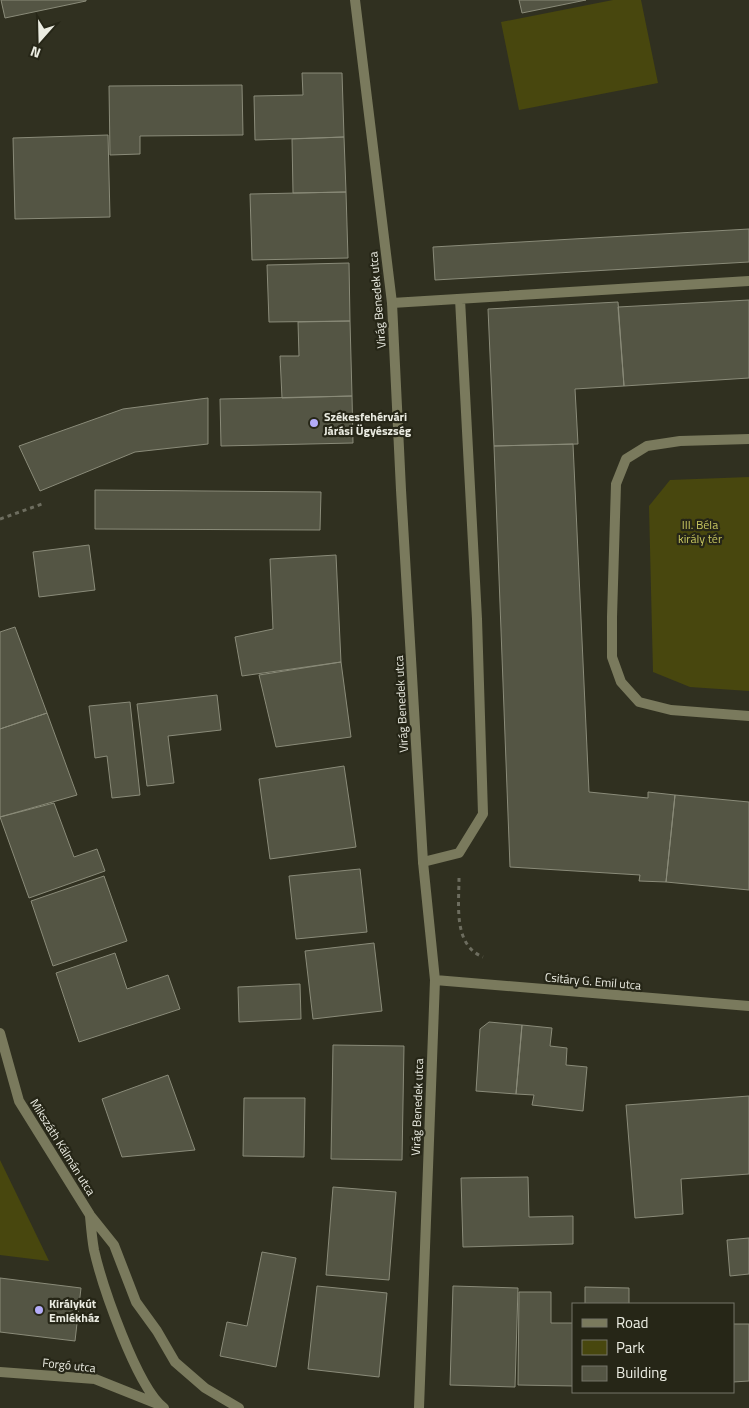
<svg xmlns="http://www.w3.org/2000/svg" width="749" height="1408" viewBox="0 0 749 1408" font-family="'Titillium Web',sans-serif">
  <style>
    .green { fill: #48470e }
    .building { fill: #545544; stroke: #8a8b79 }
    .lines { fill: none; stroke-linecap: round; stroke-linejoin: round }
    .path { stroke: #6d6d5f; stroke-width: 3; stroke-dasharray: 4 4; stroke-linecap: butt }
    .lane { stroke: #7a7a5d; stroke-width: 10 }
    .street { stroke: #7a7a5d; stroke-width: 10 }
    .poi-dot { fill: #b4acf9; stroke: #262617; stroke-width: 2 }
    .labels { text-anchor: middle; dominant-baseline: central; stroke-width: 4.5; stroke-linejoin: round; paint-order: stroke }
    .street-label { font-size: 12px; fill: #ebece2; stroke: #262617 }
    .poi-label { font-size: 12px; font-weight: bold; fill: #ebece2; stroke: #262617; text-anchor: start }
    .park-label { font-size: 12px; fill: #c6c55f; stroke: #262617 }
  </style>
  <rect width="100%" height="100%" fill="#303020"/>
  <path class="green" d="M 613,0 L 641,0 L 658,83 L 519,110 L 501,22 Z
    M 749,477 L 749,691 L 690,687 L 653,672 L 649,506 L 670,480 Z
    M 0,1160 L 49,1261 L 0,1255 Z"/>
  <path class="building" d="M 1,0 L 86,0 L 86,1 L 5,18 Z
    M 519,0 L 586,0 L 522,13 Z
    M 302,73 L 342,73 L 344,137 L 255,140 L 254,96 L 303,95 Z
    M 242,85 L 243,135 L 140,136 L 140,154 L 110,155 L 109,86 Z
    M 108,135 L 110,217 L 15,219 L 13,138 Z
    M 344,137 L 346,192 L 293,193 L 292,139 Z
    M 346,192 L 348,258 L 252,260 L 250,194 Z
    M 749,229 L 749,262 L 435,280 L 433,247 Z
    M 349,263 L 350,321 L 269,322 L 267,265 Z
    M 749,300 L 749,378 L 624,386 L 618,307 Z
    M 618,302 L 624,386 L 575,389 L 578,444 L 494,446 L 488,309 Z
    M 350,321 L 352,396 L 282,398 L 280,356 L 299,356 L 298,322 Z
    M 352,396 L 353,443 L 221,446 L 220,399 Z
    M 208,398 L 208,444 L 135,452 L 40,491 L 19,446 L 123,409 Z
    M 573,444 L 589,792 L 648,798 L 648,792 L 675,795 L 666,882 L 639,881 L 640,875 L 510,867 L 494,446 Z
    M 95,490 L 321,492 L 320,530 L 95,529 Z
    M 89,545 L 95,590 L 39,597 L 33,552 Z
    M 336,555 L 341,662 L 242,676 L 235,637 L 273,629 L 270,559 Z
    M 15,627 L 47,713 L 0,729 L 0,632 Z
    M 341,662 L 351,737 L 276,747 L 259,675 Z
    M 217,695 L 221,730 L 168,736 L 174,783 L 147,786 L 137,704 Z
    M 130,702 L 140,795 L 112,798 L 107,756 L 95,758 L 89,706 Z
    M 47,713 L 77,795 L 0,817 L 0,729 Z
    M 344,766 L 356,847 L 270,859 L 259,779 Z
    M 675,795 L 749,802 L 749,890 L 666,882 Z
    M 54,803 L 74,857 L 97,849 L 105,871 L 29,898 L 0,817 Z
    M 360,869 L 367,932 L 296,939 L 289,876 Z
    M 104,876 L 127,941 L 53,966 L 31,901 Z
    M 374,943 L 382,1011 L 313,1019 L 305,951 Z
    M 115,953 L 127,989 L 168,975 L 180,1009 L 79,1042 L 56,973 Z
    M 300,984 L 301,1019 L 239,1022 L 238,987 Z
    M 489,1022 L 522,1025 L 516,1094 L 476,1091 L 480,1029 Z
    M 522,1025 L 552,1028 L 550,1046 L 567,1048 L 566,1065 L 587,1067 L 583,1111 L 532,1105 L 534,1095 L 516,1094 Z
    M 333,1045 L 404,1046 L 402,1160 L 331,1159 Z
    M 168,1075 L 195,1150 L 122,1157 L 102,1099 Z
    M 749,1096 L 749,1174 L 681,1179 L 683,1214 L 635,1218 L 626,1105 Z
    M 244,1098 L 305,1098 L 304,1157 L 243,1156 Z
    M 528,1177 L 529,1217 L 573,1216 L 573,1244 L 463,1247 L 461,1178 Z
    M 333,1187 L 396,1192 L 389,1280 L 326,1275 Z
    M 749,1238 L 749,1274 L 730,1276 L 727,1240 Z
    M 262,1252 L 296,1258 L 276,1367 L 220,1356 L 227,1322 L 247,1326 Z
    M 0,1278 L 81,1288 L 75,1341 L 0,1332 Z
    M 317,1286 L 387,1293 L 379,1377 L 308,1369 Z
    M 453,1286 L 518,1288 L 515,1387 L 450,1385 Z
    M 585,1287 L 629,1288 L 629,1304 L 585,1304 Z
    M 519,1292 L 551,1292 L 551,1323 L 573,1323 L 573,1386 L 518,1385 Z
    M 733,1324 L 749,1324 L 749,1381 L 733,1382 Z"/>
  <g class="lines">
    <path class="path" d="M 0,519 L 42,504
      M 459,878 C 459,905 453,945 483,957"/>
    <path class="lane" d="M 392,303 L 749,281
      M 423,862 L 459,853 L 483,814 L 477,619 L 460,299"/>
    <path class="street" d="M 355,0 L 392,303 L 401,490 L 423,862 L 435,980 L 419,1408
      M 749,439 L 680,441 L 647,446 L 626,459 L 616,484 L 612,617 L 612,657 L 621,682 L 639,702 L 671,710 L 749,716
      M 435,980 L 749,1006
      M 0,1033 L 19,1101 L 90,1215 L 114,1245 L 136,1302 L 157,1331 L 175,1362 L 205,1388 L 239,1408
      M 90,1216 C 91,1227 92,1239 94,1250 C 102,1285 137,1388 164,1408
      M 0,1372 L 95,1379 L 160,1405"/>
  </g>
  <g class="poi-dot">
    <circle cx="314" cy="423" r="5"/>
    <circle cx="39" cy="1310" r="5"/>
  </g>
  <g class="labels">
    <g class="street-label">
      <text transform="translate(377 300) rotate(-95)">Virág Benedek utca</text>
      <text transform="translate(401 704) rotate(-93)">Virág Benedek utca</text>
      <text transform="translate(593 981) rotate(5)">Csitáry G. Emil utca</text>
      <text transform="translate(417 1107) rotate(-88)">Virág Benedek utca</text>
      <text transform="translate(63 1147) rotate(58)">Mikszáth Kálmán utca</text>
      <text transform="translate(69 1365) rotate(6)">Forgó utca</text>
    </g>
    <g class="poi-label">
      <text x="324" y="416">Székesfehérvári<tspan x="324" dy="14">Járási Ügyészség</tspan></text>
      <text x="49" y="1303">Királykút<tspan x="49" dy="14">Emlékház</tspan></text>
    </g>
    <g class="park-label">
      <text x="700" y="524">III. Béla<tspan x="700" dy="14">király tér</tspan></text>
    </g>
  </g>
  <rect x="572" y="1303" width="162" height="90" fill="#262617" stroke="#757568"/>
  <rect x="582" y="1319" width="25" height="8" fill="#7a7a5d" stroke="#757568"/>
  <text x="616" y="1328" font-size="15" fill="#ebece2">Road</text>
  <rect x="582" y="1340" width="25" height="15" fill="#48470e" stroke="#757568"/>
  <text x="616" y="1353" font-size="15" fill="#ebece2">Park</text>
  <rect x="582" y="1366" width="25" height="15" fill="#545544" stroke="#757568"/>
  <text x="616" y="1378" font-size="15" fill="#ebece2">Building</text>
  <g transform="translate(40 40) rotate(200)" stroke="#262617" stroke-width="4" paint-order="stroke">
  <path d="M0-4L9 19L0 12L-9 19Z" fill="#ebece2"/>
  <text y="-8" font-size="14" font-weight="bold" text-anchor="middle" fill="#ebece2">N</text>
  </g>
</svg>
